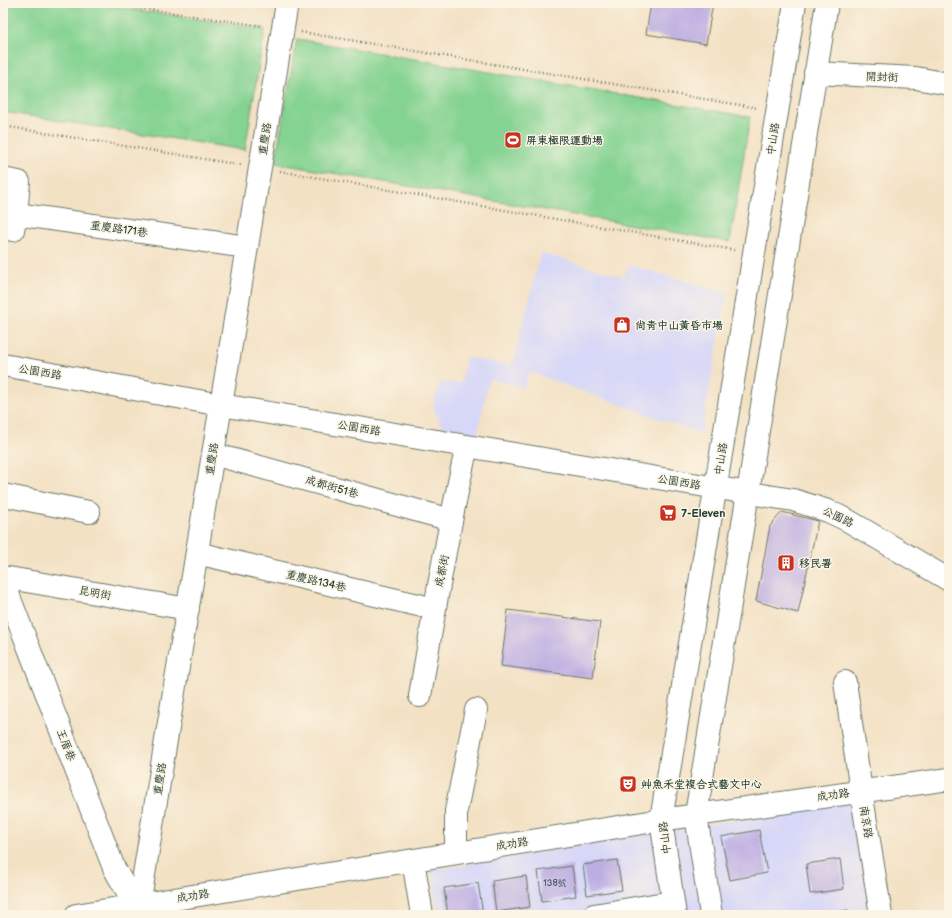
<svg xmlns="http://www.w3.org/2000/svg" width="952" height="918" viewBox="0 0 952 918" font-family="'Balsamiq Sans','LXGW WenKai TC',sans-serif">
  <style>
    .built { fill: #d7d7f8 }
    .green { fill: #85d392; stroke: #528863 }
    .building { fill: #bdaee2 }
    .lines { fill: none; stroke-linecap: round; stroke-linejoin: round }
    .minor-casing { stroke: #697666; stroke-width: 24 }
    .path { stroke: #697666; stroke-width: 2.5; stroke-dasharray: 1 3; stroke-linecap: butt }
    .minor { stroke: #fff; stroke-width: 22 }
    .labels { text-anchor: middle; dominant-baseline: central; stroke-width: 3; stroke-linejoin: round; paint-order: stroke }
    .number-label { font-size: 9px; fill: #465960 }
    .street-label { font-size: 11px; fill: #1f3d34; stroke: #fcf5e5 }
    .poi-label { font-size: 11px; font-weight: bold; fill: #1f3d34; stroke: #fcf5e5; text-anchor: start }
  </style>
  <rect width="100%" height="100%" fill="#fcf5e5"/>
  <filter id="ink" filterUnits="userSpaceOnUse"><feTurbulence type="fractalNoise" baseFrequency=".025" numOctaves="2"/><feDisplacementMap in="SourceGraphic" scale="8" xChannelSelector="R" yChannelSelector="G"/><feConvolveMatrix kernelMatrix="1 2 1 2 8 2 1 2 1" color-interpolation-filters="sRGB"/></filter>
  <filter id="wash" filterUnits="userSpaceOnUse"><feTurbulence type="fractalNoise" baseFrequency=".012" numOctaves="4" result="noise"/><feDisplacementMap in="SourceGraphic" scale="16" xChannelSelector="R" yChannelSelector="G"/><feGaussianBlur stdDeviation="0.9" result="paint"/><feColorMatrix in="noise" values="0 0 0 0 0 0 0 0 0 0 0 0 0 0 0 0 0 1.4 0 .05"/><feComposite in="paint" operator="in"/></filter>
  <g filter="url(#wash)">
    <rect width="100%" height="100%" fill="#f3e1c4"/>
    <path class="built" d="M 541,253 L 624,277 L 629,265 L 727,293 L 701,434 L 529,372 L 524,388 L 489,379 L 477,437 L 442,428 L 433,406 L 439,382 L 461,383 L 466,357 L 512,366 Z
      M 856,800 L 874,915 L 438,915 L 432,870 Z"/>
    <path class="green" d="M 3,3 L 89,3 L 265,29 L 245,150 L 3,112 Z
      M 297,39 L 750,117 L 730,242 L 275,163 Z"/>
    <g id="blocks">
      <path class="building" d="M 651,3 L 713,3 L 706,44 L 646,34 Z
        M 782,512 L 818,521 L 798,613 L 756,601 L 770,526 Z
        M 508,610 L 600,622 L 593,678 L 501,666 Z
        M 759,830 L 767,873 L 730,880 L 721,837 Z
        M 840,859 L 844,889 L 810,894 L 806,864 Z
        M 617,860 L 622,890 L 587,895 L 583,865 Z
        M 572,866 L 576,896 L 542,901 L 538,871 Z
        M 526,876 L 530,907 L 496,912 L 492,881 Z
        M 478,883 L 483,914 L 473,915 L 448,915 L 444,888 Z
        M 848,910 L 848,915 L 822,915 L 822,914 Z"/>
    </g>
  </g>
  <g filter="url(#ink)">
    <use href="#blocks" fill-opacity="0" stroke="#697666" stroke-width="1"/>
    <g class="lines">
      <g class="minor-casing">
        <path id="minor" d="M 815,73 L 916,78 L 949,84
          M 3,179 L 19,182 L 16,214
          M 3,228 L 13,230 L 16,214 L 247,247
          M 3,365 L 221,405 L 699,485 L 793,500 L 828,511 L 847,520 L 949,580
          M 213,454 L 451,520
          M 3,495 L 89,512
          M 197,553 L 435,609
          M 3,577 L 188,609
          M 3,581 L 114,868 L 126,889 L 139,905
          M 845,682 L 861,791 L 881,915
          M 420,696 C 434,612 448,529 467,446
          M 456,853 L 456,811 L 476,710
          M 413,860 L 422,915
          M 76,915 L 661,820 L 949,779
          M 141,915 L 139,905 L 287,3
          M 594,915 L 659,904
          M 675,915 L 661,820 L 795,3
          M 711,915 L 696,815 L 827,3"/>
      </g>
      <path class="path" d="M 105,3 L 263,26
        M 301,32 L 758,108
        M 3,126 L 241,165
        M 280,171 L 734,250"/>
      <use href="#minor" class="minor"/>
    </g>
  </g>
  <defs>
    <g id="stadium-square" transform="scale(0.9)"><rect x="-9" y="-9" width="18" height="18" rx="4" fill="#c8321e" stroke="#fcf5e5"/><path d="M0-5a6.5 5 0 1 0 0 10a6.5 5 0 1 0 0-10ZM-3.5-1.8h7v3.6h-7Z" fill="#fff"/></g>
    <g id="shop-square" transform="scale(0.9)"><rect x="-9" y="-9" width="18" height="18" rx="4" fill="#c8321e" stroke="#fcf5e5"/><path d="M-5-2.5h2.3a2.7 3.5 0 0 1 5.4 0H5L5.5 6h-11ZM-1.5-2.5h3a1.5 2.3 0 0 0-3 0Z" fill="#fff"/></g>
    <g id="supermarket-square" transform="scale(0.9)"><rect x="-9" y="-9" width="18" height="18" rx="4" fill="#c8321e" stroke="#fcf5e5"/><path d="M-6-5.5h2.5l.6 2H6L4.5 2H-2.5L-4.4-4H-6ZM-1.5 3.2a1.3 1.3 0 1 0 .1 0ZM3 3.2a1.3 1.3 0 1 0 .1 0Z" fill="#fff"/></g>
    <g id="building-square" transform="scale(0.9)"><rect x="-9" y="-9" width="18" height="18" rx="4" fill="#c8321e" stroke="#fcf5e5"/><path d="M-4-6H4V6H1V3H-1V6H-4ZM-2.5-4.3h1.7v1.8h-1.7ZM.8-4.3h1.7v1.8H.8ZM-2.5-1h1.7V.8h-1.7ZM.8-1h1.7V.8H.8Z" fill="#fff"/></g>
    <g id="theatre-square" transform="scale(0.9)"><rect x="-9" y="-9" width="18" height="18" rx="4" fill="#c8321e" stroke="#fcf5e5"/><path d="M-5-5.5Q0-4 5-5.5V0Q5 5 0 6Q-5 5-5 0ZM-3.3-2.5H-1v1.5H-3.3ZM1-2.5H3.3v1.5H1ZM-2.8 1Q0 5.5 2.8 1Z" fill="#fff"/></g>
  </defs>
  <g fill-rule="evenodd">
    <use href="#stadium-square" x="513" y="140"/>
    <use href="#shop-square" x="622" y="325"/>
    <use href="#supermarket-square" x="668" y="513"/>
    <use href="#building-square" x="786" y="563"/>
    <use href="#theatre-square" x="628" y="784"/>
  </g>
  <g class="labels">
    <g class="number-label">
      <text x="555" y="883">138號</text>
    </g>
    <g class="street-label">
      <text transform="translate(882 77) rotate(2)">開封街</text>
      <text transform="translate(265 139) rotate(-81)">重慶路</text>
      <text transform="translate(773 139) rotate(-81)">中山路</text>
      <text transform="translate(119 229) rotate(8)">重慶路171巷</text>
      <text transform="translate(40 372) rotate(10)">公園西路</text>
      <text transform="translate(359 428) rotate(10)">公園西路</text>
      <text transform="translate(212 459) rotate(-81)">重慶路</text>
      <text transform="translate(721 459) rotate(-81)">中山路</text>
      <text transform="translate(679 482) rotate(10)">公園西路</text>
      <text transform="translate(332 487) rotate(16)">成都街51巷</text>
      <text transform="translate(838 517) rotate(26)">公園路</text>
      <text transform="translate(442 571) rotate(-79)">成都街</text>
      <text transform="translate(316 581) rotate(13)">重慶路134巷</text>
      <text transform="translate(95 593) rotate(10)">昆明街</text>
      <text transform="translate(66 745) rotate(69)">王厝巷</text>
      <text transform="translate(160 779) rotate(-81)">重慶路</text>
      <text transform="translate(833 795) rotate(-8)">成功路</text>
      <text transform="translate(866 822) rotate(81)">南京路</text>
      <text transform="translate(665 838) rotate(-97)">中山路</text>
      <text transform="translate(512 844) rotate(-9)">成功路</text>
      <text transform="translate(193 896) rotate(-9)">成功路</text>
    </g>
    <g class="poi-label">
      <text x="526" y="140">屏東極限運動場</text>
      <text x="635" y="325">尚青中山黃昏市場</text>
      <text x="681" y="513">7-Eleven</text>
      <text x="799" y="563">移民署</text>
      <text x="641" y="784">艸魚禾堂複合式藝文中心</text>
    </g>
  </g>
  <rect width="952" height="918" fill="none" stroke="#fcf5e5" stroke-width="16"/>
</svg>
